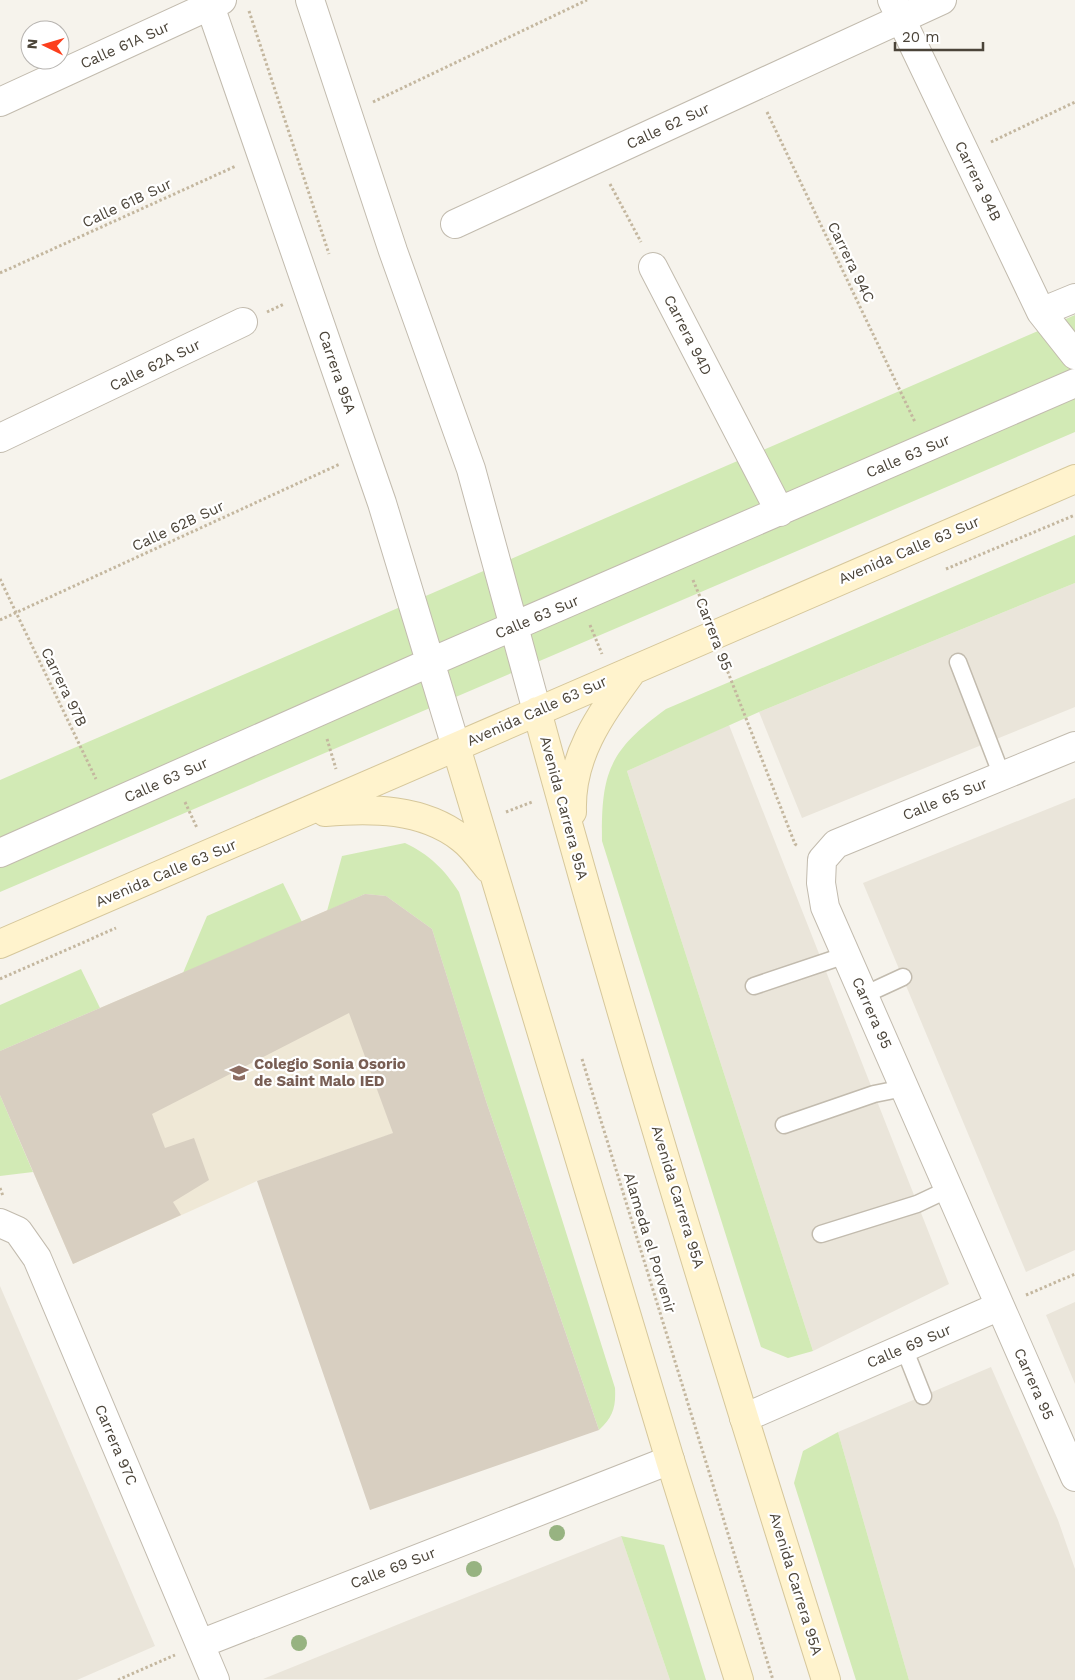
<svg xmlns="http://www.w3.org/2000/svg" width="1075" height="1680" viewBox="0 0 1075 1680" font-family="'Work Sans',sans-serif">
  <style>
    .residential { fill: #eae5da }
    .education { fill: #efe8d6 }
    .green { fill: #d2eab5 }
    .building { fill: #d8cfc1 }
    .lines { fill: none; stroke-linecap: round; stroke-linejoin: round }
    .lane-casing { stroke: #c2bbae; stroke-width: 19 }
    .street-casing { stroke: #c2bbae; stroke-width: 30 }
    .secondary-casing { stroke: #d6c79b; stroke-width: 30 }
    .path { stroke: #c4b79f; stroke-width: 3; stroke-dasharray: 2.5 2.5; stroke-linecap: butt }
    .lane { stroke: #fff; stroke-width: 16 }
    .street { stroke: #fff; stroke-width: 28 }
    .secondary { stroke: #fff3cd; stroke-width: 28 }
    .tree { fill: #97b381 }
    .labels { text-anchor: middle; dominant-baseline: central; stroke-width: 4.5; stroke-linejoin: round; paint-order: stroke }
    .street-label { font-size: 15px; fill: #4b4439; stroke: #fff }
    .education-label { font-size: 15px; font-weight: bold; fill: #785e54; stroke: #fff; text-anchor: start }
  </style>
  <rect width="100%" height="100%" fill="#f6f3ec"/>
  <path class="residential" d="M 1075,583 L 1075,707 L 802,818 L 759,712 Z
    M 729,725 L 949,1284 L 813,1351 L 627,771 Z
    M 1075,798 L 1075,1250 L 1026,1272 L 863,883 Z
    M 0,1286 L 155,1646 L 77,1680 L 0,1680 Z
    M 1075,1302 L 1075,1384 L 1046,1315 Z
    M 991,1367 L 1058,1520 L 1075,1569 L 1075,1680 L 909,1680 L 838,1432 Z
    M 621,1536 L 670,1680 L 263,1679 L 404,1622 Z"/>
  <path class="education" d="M 365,894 L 386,896 L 432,929 L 486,1101 L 257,1181 L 73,1264 L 0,1095 L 0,1051 Z"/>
  <path class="green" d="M 1075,315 L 1075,432 L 0,892 L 0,780 Z
    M 1075,535 L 1075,583 L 759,712 L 627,771 L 813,1351 L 788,1358 L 761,1347 L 602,841 C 601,771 610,750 666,709 Z
    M 405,843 C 430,855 444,869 459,892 L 615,1388 C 616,1407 613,1417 599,1430 L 486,1101 L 432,929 L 386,896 L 365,894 L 327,911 L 342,856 Z
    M 283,883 L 302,922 L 183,973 L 207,916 Z
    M 81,969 L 100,1008 L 0,1051 L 0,1005 Z
    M 0,1095 L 33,1172 L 0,1176 Z
    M 838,1432 L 909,1680 L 856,1680 L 794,1483 L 803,1451 Z
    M 621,1536 L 664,1545 L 706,1680 L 670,1680 Z"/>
  <path class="building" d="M 365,894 L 386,896 L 432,929 L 486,1101 L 599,1430 L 370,1510 L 257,1181 L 393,1133 L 349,1013 L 152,1114 L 165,1148 L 194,1138 L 209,1180 L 173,1202 L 181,1215 L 73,1264 L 0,1095 L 0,1051 Z"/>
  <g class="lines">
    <g class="lane-casing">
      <path id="lane" d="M 958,662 L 1002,776
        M 754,986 L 846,955
        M 864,995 L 903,977
        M 784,1125 L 874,1094 L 904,1088
        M 821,1234 L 917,1204 L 949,1189
        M 904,1348 L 923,1396"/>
    </g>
    <g class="street-casing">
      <path id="street" d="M 208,0 L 382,503 L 456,747
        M 310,0 L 393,251 L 471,469 L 537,711
        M 892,0 L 1041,312 L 1075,355
        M 0,102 L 222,0
        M 455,224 L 942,0
        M 653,267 L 780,512
        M 1041,312 L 1075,298
        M 0,438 L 243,322
        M 1075,746 L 836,844 L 822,860 L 821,883 L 825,907 L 1075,1477
        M 0,853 L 431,662 L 1075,383
        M 0,1223 L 18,1231 L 37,1258 L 215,1680
        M 744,1418 L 1000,1306
        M 200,1644 L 670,1460"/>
    </g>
    <g class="secondary-casing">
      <path id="secondary" d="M 537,711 C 625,1036 725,1359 826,1680
        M 456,747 L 670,1460 L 739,1680
        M 325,812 C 371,808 422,808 461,838 C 472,846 481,859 489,869
        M 572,812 C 570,755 601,714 633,670
        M 0,944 L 1075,479"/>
    </g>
    <path class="path" d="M 249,11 L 329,254
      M 373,102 L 587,0
      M 767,112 L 915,422
      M 991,142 L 1075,102
      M 610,184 L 641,242
      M 0,273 L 236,166
      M 267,312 L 284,304
      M 946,569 L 1075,515
      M 0,579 L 96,779
      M 693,580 L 705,609
      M 0,620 L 340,464
      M 590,625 L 602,654
      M 724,662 L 795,844 L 798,846
      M 327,739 L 336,769
      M 185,802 L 197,828
      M 506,812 L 532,802
      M 0,979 L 116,928
      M 582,1059 L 773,1680
      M 0,1188 L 3,1196
      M 1026,1295 L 1075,1274
      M 118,1680 L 175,1655"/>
    <use href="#lane" class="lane"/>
    <use href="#street" class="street"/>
    <use href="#secondary" class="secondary"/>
  </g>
  <g class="tree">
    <circle cx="557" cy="1533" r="8"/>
    <circle cx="474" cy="1569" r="8"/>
    <circle cx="299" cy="1643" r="8"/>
  </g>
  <defs>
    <g id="school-bare" transform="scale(1.5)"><path d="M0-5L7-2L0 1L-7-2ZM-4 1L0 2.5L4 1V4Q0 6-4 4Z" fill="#8d6e63" stroke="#fff" stroke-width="2.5" paint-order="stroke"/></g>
  </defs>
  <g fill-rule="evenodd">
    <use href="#school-bare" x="239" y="1073"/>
  </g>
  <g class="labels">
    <g class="street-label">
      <text transform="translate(125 45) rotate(-24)">Calle 61A Sur</text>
      <text transform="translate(668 126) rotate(-25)">Calle 62 Sur</text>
      <text transform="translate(978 181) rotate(64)">Carrera 94B</text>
      <text transform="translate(127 203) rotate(-25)">Calle 61B Sur</text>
      <text transform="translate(851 262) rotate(64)">Carrera 94C</text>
      <text transform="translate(688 335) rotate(63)">Carrera 94D</text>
      <text transform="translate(155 365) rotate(-26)">Calle 62A Sur</text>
      <text transform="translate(337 372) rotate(71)">Carrera 95A</text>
      <text transform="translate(908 456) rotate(-23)">Calle 63 Sur</text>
      <text transform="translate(178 526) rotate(-25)">Calle 62B Sur</text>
      <text transform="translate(909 550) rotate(-23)">Avenida Calle 63 Sur</text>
      <text transform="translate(537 617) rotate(-23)">Calle 63 Sur</text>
      <text transform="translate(714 634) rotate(69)">Carrera 95</text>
      <text transform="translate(64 687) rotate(64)">Carrera 97B</text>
      <text transform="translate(537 711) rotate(-24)">Avenida Calle 63 Sur</text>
      <text transform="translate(166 780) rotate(-24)">Calle 63 Sur</text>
      <text transform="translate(945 799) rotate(-22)">Calle 65 Sur</text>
      <text transform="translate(564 808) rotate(75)">Avenida Carrera 95A</text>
      <text transform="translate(166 873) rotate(-23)">Avenida Calle 63 Sur</text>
      <text transform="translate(872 1013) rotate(66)">Carrera 95</text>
      <text transform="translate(678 1197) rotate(73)">Avenida Carrera 95A</text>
      <text transform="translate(650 1243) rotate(73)">Alameda el Porvenir</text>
      <text transform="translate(909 1346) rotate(-23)">Calle 69 Sur</text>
      <text transform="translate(1034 1384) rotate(66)">Carrera 95</text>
      <text transform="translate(116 1445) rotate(67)">Carrera 97C</text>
      <text transform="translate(393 1568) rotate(-21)">Calle 69 Sur</text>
      <text transform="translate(796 1584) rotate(73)">Avenida Carrera 95A</text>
    </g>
    <g class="education-label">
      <text x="254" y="1064">Colegio Sonia Osorio<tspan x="254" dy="17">de Saint Malo IED</tspan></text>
    </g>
  </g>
  <g transform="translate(45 45) rotate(275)"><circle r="24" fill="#ffffff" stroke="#b7b4b0"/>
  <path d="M0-4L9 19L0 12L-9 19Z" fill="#fc3f1d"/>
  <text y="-8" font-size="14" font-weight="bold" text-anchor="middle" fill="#4b4439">N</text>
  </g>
  <path d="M895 42v8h88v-8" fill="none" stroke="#4b4439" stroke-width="2.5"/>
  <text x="902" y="42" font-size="15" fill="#4b4439" stroke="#ffffff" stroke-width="4" paint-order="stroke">20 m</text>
</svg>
